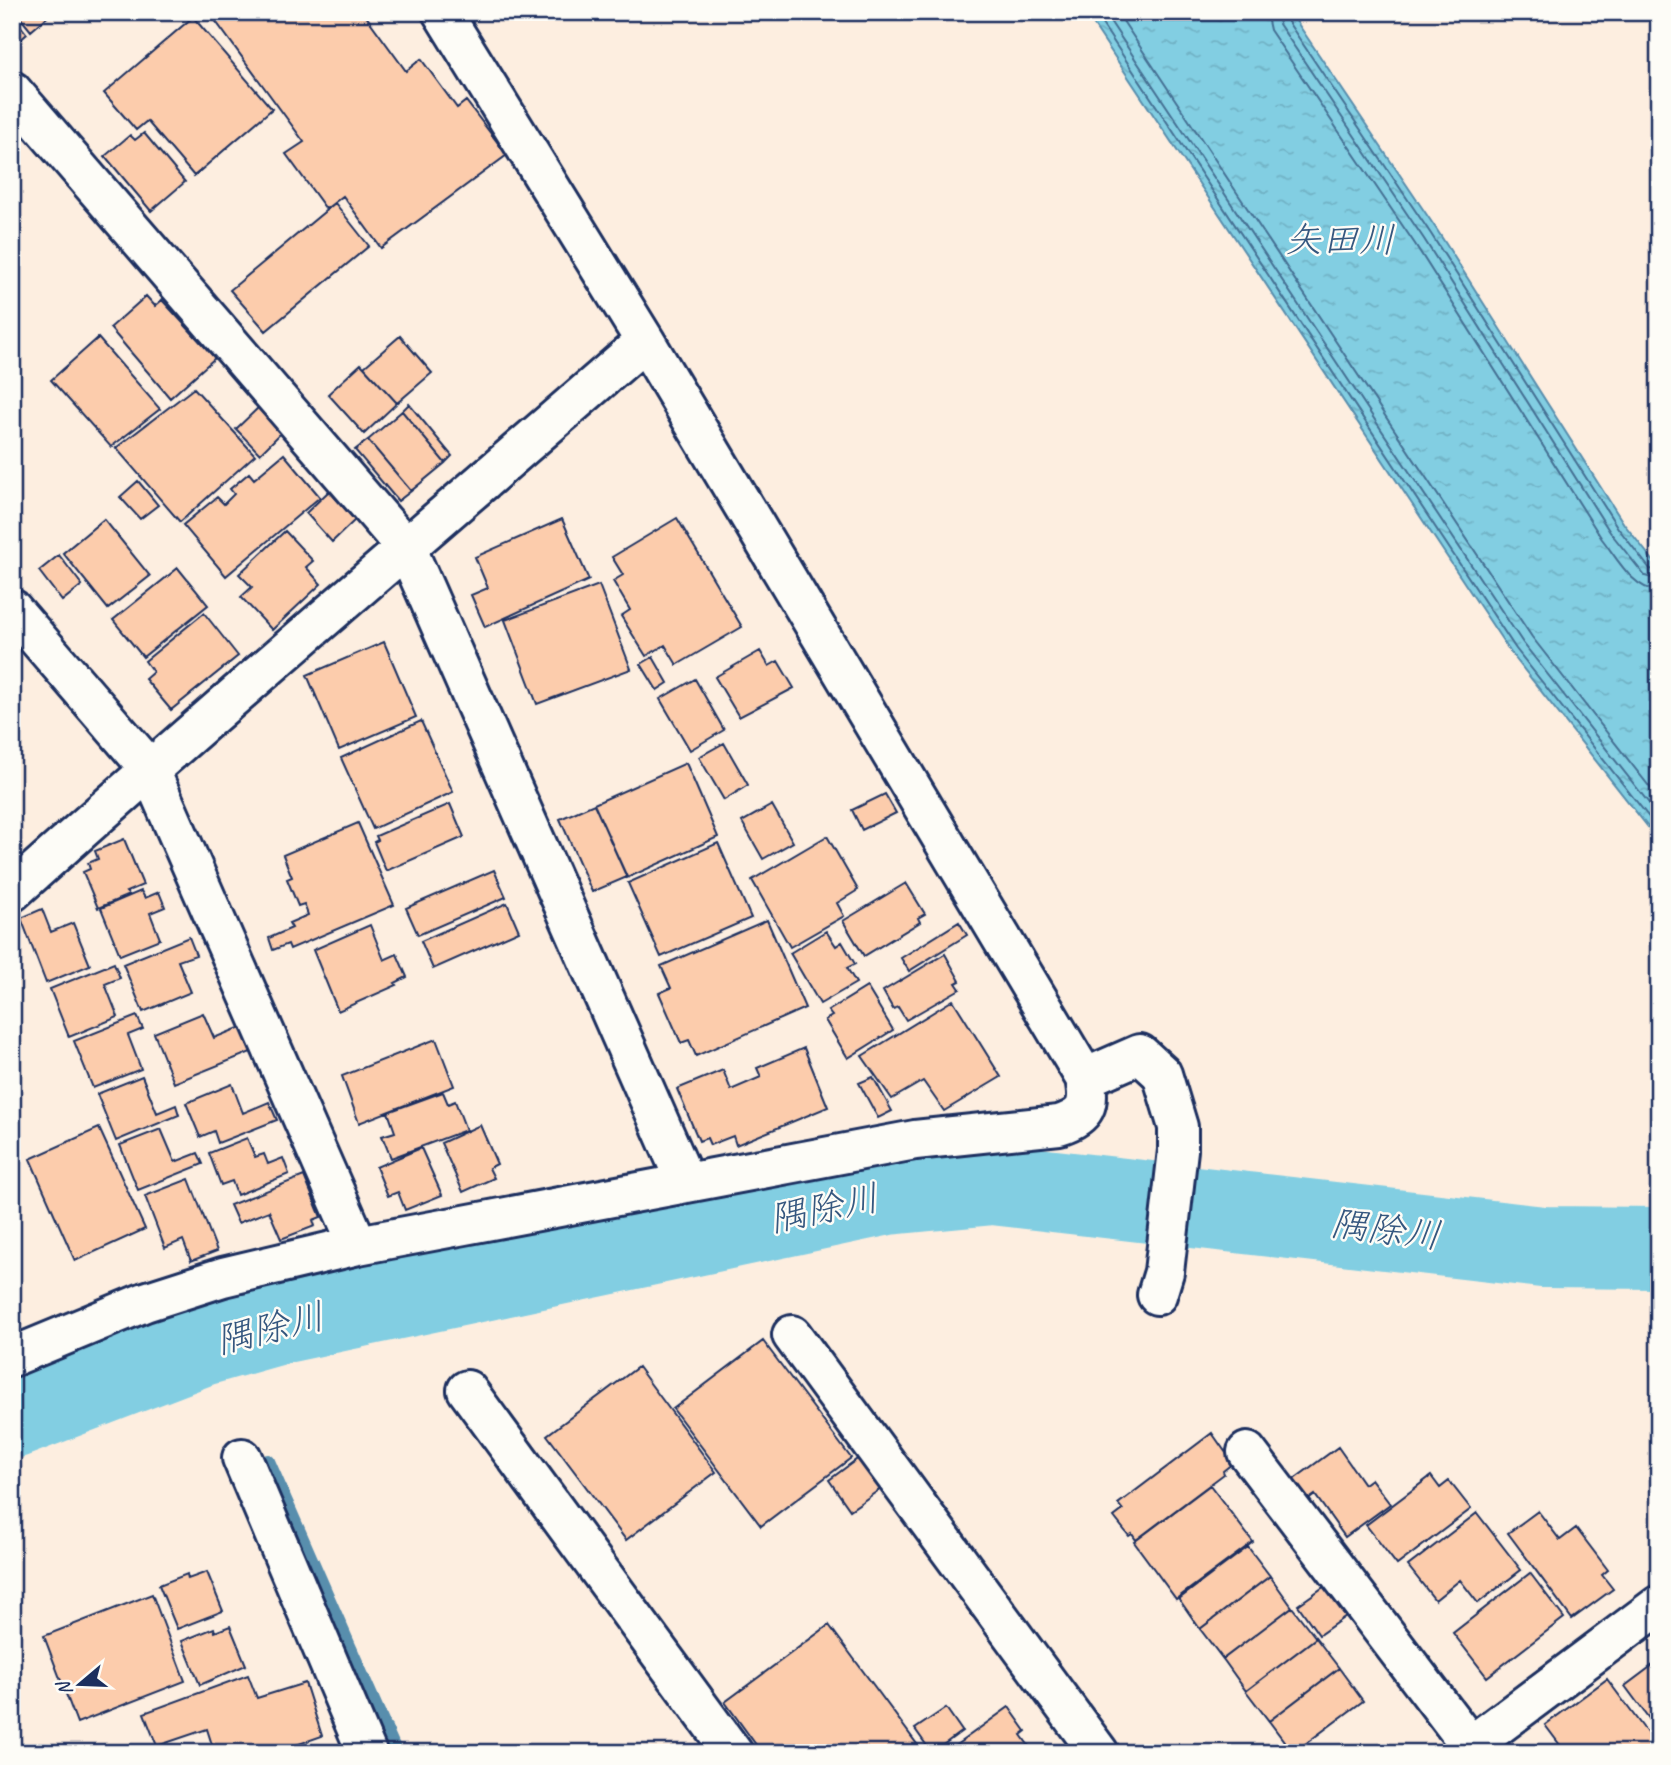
<svg xmlns="http://www.w3.org/2000/svg" width="1671" height="1765" viewBox="0 0 1671 1765" font-family="Caveat,'Klee One',sans-serif">
  <style>
    .water { fill: url(#water-ripples); stroke: #598ead; stroke-width: 2 }
    .lines { fill: none; stroke-linecap: round; stroke-linejoin: round }
    .shore { stroke: #446f93; stroke-width: 2 }
    .stream { stroke: #598ead; stroke-width: 14 }
    .river { stroke: #82cee2; stroke-width: 82 }
    .building { fill: #fcccac; stroke: #1b2f5e; stroke-width: 2 }
    .minor-casing { stroke: #1b2f5e; stroke-width: 44 }
    .minor { stroke: #fdfcf7; stroke-width: 38 }
    .labels { text-anchor: middle; dominant-baseline: central; stroke-width: 5; stroke-linejoin: round; paint-order: stroke }
    .water-label { font-size: 37px; font-style: italic; fill: #35577f; stroke: #fdfcf7 }
  </style>
  <defs>
    <pattern id="water-ripples" width="26" height="14" patternUnits="userSpaceOnUse" patternTransform="scale(1.75)"><rect width="26" height="14" fill="#82cee2"/><path d="M2 4q2-2 4 0t4 0M15 11q2-2 4 0t4 0" fill="none" stroke="#70b1c4"/></pattern>
  </defs>
  <rect width="100%" height="100%" fill="#fdeee0"/>
  <filter id="ink" filterUnits="userSpaceOnUse"><feTurbulence type="fractalNoise" baseFrequency=".0143" numOctaves="2"/><feDisplacementMap in="SourceGraphic" scale="14" xChannelSelector="R" yChannelSelector="G"/><feConvolveMatrix kernelMatrix="1 2 1 2 8 2 1 2 1" color-interpolation-filters="sRGB"/></filter>
  <g filter="url(#ink)">
    <path class="water" d="M 1085,12 L 1290,12 L 1437,230 L 1624,524 L 1659,568 L 1659,841 L 1511,653 Z"/>
    <g class="lines">
      <path class="shore" d="M 1094,12 L 1516,649 L 1659,830
        M 1104,12 L 1523,643 L 1659,816
        M 1117,12 L 1532,637 L 1659,799
        M 1266,12 L 1270,30 L 1415,244 L 1602,539 C 1617,558 1633,590 1659,591
        M 1276,12 L 1279,24 L 1424,239 L 1610,532 L 1645,576 L 1659,580
        M 1285,12 L 1286,19 L 1431,234 L 1618,528 L 1650,569 L 1659,571"/>
      <path class="stream" d="M 268,1461 L 396,1753"/>
      <path class="river" d="M 12,1418 L 202,1345 L 280,1323 L 888,1194 L 993,1184 L 1543,1247 L 1659,1248"/>
    </g>
    <path class="building" d="M 22,12 L 53,12 L 31,31 L 18,15 Z
      M 209,12 L 363,12 L 406,71 L 421,59 L 457,108 L 466,101 L 507,155 L 381,248 L 343,196 L 326,209 L 286,154 L 304,142 Z
      M 12,15 L 27,34 L 12,47 Z
      M 193,17 L 272,109 L 194,176 L 147,121 L 136,130 L 104,93 Z
      M 144,133 L 185,182 L 151,211 L 105,156 L 130,135 L 135,140 Z
      M 335,203 L 369,246 L 266,331 L 230,290 Z
      M 146,296 L 155,306 L 162,300 L 215,358 L 170,398 L 110,328 Z
      M 400,336 L 432,373 L 397,403 L 364,367 Z
      M 98,338 L 160,409 L 111,447 L 51,380 Z
      M 361,364 L 397,403 L 364,434 L 328,394 Z
      M 194,388 L 255,455 L 180,522 L 116,448 Z
      M 409,404 L 452,456 L 445,463 L 402,411 Z
      M 258,408 L 281,433 L 260,454 L 236,429 Z
      M 402,411 L 445,463 L 411,491 L 368,440 Z
      M 368,440 L 411,491 L 398,501 L 355,450 Z
      M 284,454 L 320,497 L 226,576 L 183,525 L 217,497 L 224,504 L 234,494 L 230,489 L 249,473 L 254,479 Z
      M 138,481 L 158,505 L 140,519 L 120,497 Z
      M 329,491 L 355,520 L 332,542 L 306,513 Z
      M 677,518 L 742,627 L 677,665 L 665,645 L 646,656 L 621,616 L 630,610 L 613,581 L 623,575 L 612,557 Z
      M 104,519 L 150,576 L 108,609 L 63,553 Z
      M 562,519 L 589,580 L 485,627 L 471,595 L 488,588 L 475,557 Z
      M 285,531 L 313,561 L 306,567 L 321,584 L 272,630 L 241,597 L 252,587 L 239,574 Z
      M 59,555 L 82,585 L 62,601 L 39,571 Z
      M 178,568 L 208,605 L 143,657 L 113,620 Z
      M 599,585 L 631,669 L 537,704 L 505,620 Z
      M 204,613 L 238,656 L 171,710 L 145,679 L 153,672 L 145,661 Z
      M 384,642 L 416,717 L 339,750 L 307,675 Z
      M 760,651 L 769,666 L 778,661 L 794,688 L 739,717 L 715,677 Z
      M 653,657 L 668,683 L 657,690 L 641,664 Z
      M 695,679 L 724,730 L 690,750 L 660,699 Z
      M 421,721 L 453,792 L 373,829 L 341,758 Z
      M 724,743 L 748,785 L 724,800 L 699,757 Z
      M 686,763 L 718,837 L 627,878 L 594,804 Z
      M 885,794 L 896,813 L 862,830 L 852,810 Z
      M 450,804 L 464,837 L 386,871 L 374,842 L 378,840 L 376,836 Z
      M 594,804 L 627,877 L 592,892 L 560,819 Z
      M 772,805 L 793,842 L 763,859 L 742,822 Z
      M 358,823 L 394,905 L 290,949 L 288,944 L 273,950 L 269,938 L 292,928 L 289,923 L 308,915 L 304,904 L 298,906 L 287,879 L 292,877 L 283,855 Z
      M 827,836 L 858,890 L 837,903 L 844,916 L 790,947 L 752,880 Z
      M 124,839 L 143,885 L 126,892 L 129,895 L 98,908 L 83,872 L 90,869 L 88,863 L 98,859 L 95,851 Z
      M 718,843 L 751,918 L 661,957 L 628,883 Z
      M 494,870 L 506,897 L 418,935 L 406,908 Z
      M 906,883 L 925,914 L 918,918 L 920,922 L 864,956 L 843,921 Z
      M 141,891 L 145,898 L 159,892 L 165,907 L 150,913 L 160,939 L 120,955 L 101,908 Z
      M 507,903 L 519,931 L 433,969 L 421,941 Z
      M 42,909 L 51,932 L 73,923 L 90,965 L 46,983 L 21,918 Z
      M 767,920 L 805,1008 L 696,1056 L 689,1040 L 681,1043 L 659,993 L 671,988 L 661,966 Z
      M 959,922 L 967,935 L 909,971 L 901,958 Z
      M 370,925 L 384,960 L 397,954 L 407,977 L 395,983 L 397,985 L 338,1011 L 313,950 Z
      M 826,931 L 836,946 L 842,942 L 855,964 L 847,968 L 856,983 L 820,1004 L 790,953 Z
      M 189,937 L 196,955 L 178,961 L 191,992 L 143,1012 L 123,964 Z
      M 945,954 L 960,981 L 956,983 L 960,989 L 906,1020 L 898,1007 L 893,1009 L 883,991 Z
      M 114,963 L 120,978 L 105,984 L 118,1017 L 69,1037 L 50,989 Z
      M 867,987 L 893,1030 L 848,1058 L 825,1020 L 832,1016 L 828,1011 Z
      M 953,1000 L 1001,1077 L 944,1111 L 923,1081 L 892,1099 L 862,1056 Z
      M 203,1013 L 214,1038 L 241,1027 L 251,1052 L 174,1083 L 154,1033 Z
      M 137,1016 L 143,1029 L 128,1035 L 141,1069 L 93,1088 L 74,1041 Z
      M 436,1039 L 454,1086 L 359,1123 L 342,1076 Z
      M 804,1048 L 828,1107 L 736,1145 L 733,1136 L 710,1145 L 707,1138 L 699,1141 L 677,1089 L 723,1070 L 731,1090 L 761,1077 L 757,1068 Z
      M 142,1076 L 157,1113 L 176,1105 L 179,1115 L 116,1141 L 97,1094 Z
      M 873,1077 L 892,1111 L 878,1118 L 859,1083 Z
      M 232,1084 L 243,1113 L 269,1102 L 277,1120 L 218,1143 L 214,1131 L 200,1137 L 186,1103 Z
      M 443,1092 L 448,1104 L 455,1101 L 466,1130 L 391,1158 L 382,1136 L 395,1132 L 388,1112 Z
      M 480,1125 L 497,1164 L 489,1168 L 494,1178 L 463,1192 L 441,1143 Z
      M 99,1128 L 145,1229 L 75,1261 L 30,1159 Z
      M 161,1129 L 175,1162 L 198,1153 L 203,1164 L 138,1190 L 120,1145 Z
      M 247,1138 L 255,1157 L 264,1154 L 268,1164 L 283,1158 L 289,1174 L 237,1195 L 232,1181 L 221,1185 L 209,1153 Z
      M 421,1148 L 442,1195 L 405,1210 L 398,1192 L 388,1196 L 376,1167 Z
      M 304,1176 L 321,1217 L 313,1220 L 315,1226 L 281,1239 L 269,1211 L 238,1223 L 230,1205 Z
      M 189,1179 L 217,1251 L 191,1261 L 183,1240 L 165,1248 L 145,1196 Z
      M 763,1341 L 851,1458 L 761,1526 L 673,1409 Z
      M 638,1367 L 716,1472 L 626,1540 L 547,1435 Z
      M 1212,1433 L 1233,1463 L 1223,1471 L 1224,1474 L 1136,1540 L 1132,1534 L 1129,1536 L 1114,1517 L 1123,1510 L 1118,1504 Z
      M 1338,1447 L 1364,1484 L 1371,1479 L 1390,1504 L 1345,1537 L 1315,1495 L 1308,1500 L 1293,1480 Z
      M 860,1457 L 882,1488 L 850,1510 L 829,1480 Z
      M 1431,1476 L 1440,1488 L 1449,1481 L 1471,1509 L 1397,1565 L 1366,1525 Z
      M 1210,1485 L 1253,1542 L 1176,1599 L 1134,1542 Z
      M 1538,1511 L 1560,1540 L 1576,1528 L 1608,1570 L 1602,1575 L 1613,1589 L 1572,1619 L 1508,1533 Z
      M 1477,1513 L 1521,1570 L 1478,1603 L 1460,1580 L 1435,1600 L 1408,1566 Z
      M 1248,1547 L 1270,1576 L 1200,1629 L 1179,1599 Z
      M 207,1572 L 223,1611 L 177,1629 L 159,1585 L 187,1574 L 188,1579 Z
      M 1530,1573 L 1564,1618 L 1487,1677 L 1453,1633 Z
      M 1270,1576 L 1292,1607 L 1223,1659 L 1200,1629 Z
      M 1325,1586 L 1346,1616 L 1319,1635 L 1298,1605 Z
      M 152,1594 L 185,1681 L 77,1723 L 44,1636 Z
      M 1292,1607 L 1316,1638 L 1246,1691 L 1223,1659 Z
      M 829,1625 L 922,1751 L 920,1753 L 762,1753 L 725,1702 Z
      M 230,1626 L 246,1665 L 200,1685 L 182,1641 L 214,1628 L 215,1632 Z
      M 1316,1638 L 1339,1668 L 1269,1721 L 1246,1691 Z
      M 1657,1662 L 1659,1665 L 1659,1732 L 1625,1686 Z
      M 1339,1668 L 1363,1701 L 1293,1753 L 1269,1721 Z
      M 248,1675 L 257,1698 L 305,1683 L 322,1736 L 279,1751 L 279,1753 L 207,1753 L 214,1751 L 207,1729 L 157,1746 L 144,1713 Z
      M 1607,1679 L 1659,1749 L 1659,1753 L 1566,1753 L 1545,1725 Z
      M 1009,1707 L 1026,1731 L 1021,1735 L 1029,1746 L 1019,1753 L 945,1753 Z
      M 946,1708 L 962,1731 L 932,1753 L 915,1729 Z"/>
    <g class="lines">
      <g class="minor-casing">
        <path id="minor" d="M 12,91 L 407,549 L 686,1183
          M 12,609 L 149,768 L 358,1245
          M 12,892 C 220,705 434,525 645,341
          M 1085,1078 L 1140,1054 L 1162,1074 L 1178,1127 L 1178,1150 L 1164,1272 L 1157,1295
          M 792,1335 L 1099,1753
          M 12,1357 L 145,1302 L 223,1277 L 358,1245 L 915,1140 L 1059,1125 C 1087,1116 1090,1105 1085,1078 L 645,341 L 442,12
          M 467,1390 L 733,1753
          M 1247,1452 L 1476,1753
          M 242,1458 L 367,1753
          M 1461,1753 L 1659,1605"/>
      </g>
      <use href="#minor" class="minor"/>
    </g>
  </g>
  <g class="labels">
    <g class="water-label">
      <text x="1340" y="239">矢田川</text>
      <text transform="translate(824 1208) rotate(-12)">隅除川</text>
      <text transform="translate(1386 1229) rotate(7)">隅除川</text>
      <text transform="translate(270 1328) rotate(-14)">隅除川</text>
    </g>
  </g>
  <rect width="1671" height="1765" fill="none" stroke="#fdfcf7" stroke-width="42"/>
  <rect x="21" y="21" width="1629" height="1723" fill="none" stroke="#1b2f5e" stroke-width="2.5" filter="url(#ink)"/>
  <g transform="translate(80 1684) rotate(251)" stroke="#fdfcf7" stroke-width="5" paint-order="stroke">
  <path d="M0-5L12 26L0 18L-12 26Z" fill="#1b2f5e"/>
  <text y="-10" font-size="19" font-weight="bold" text-anchor="middle" fill="#1b2f5e">N</text>
  </g>
</svg>
